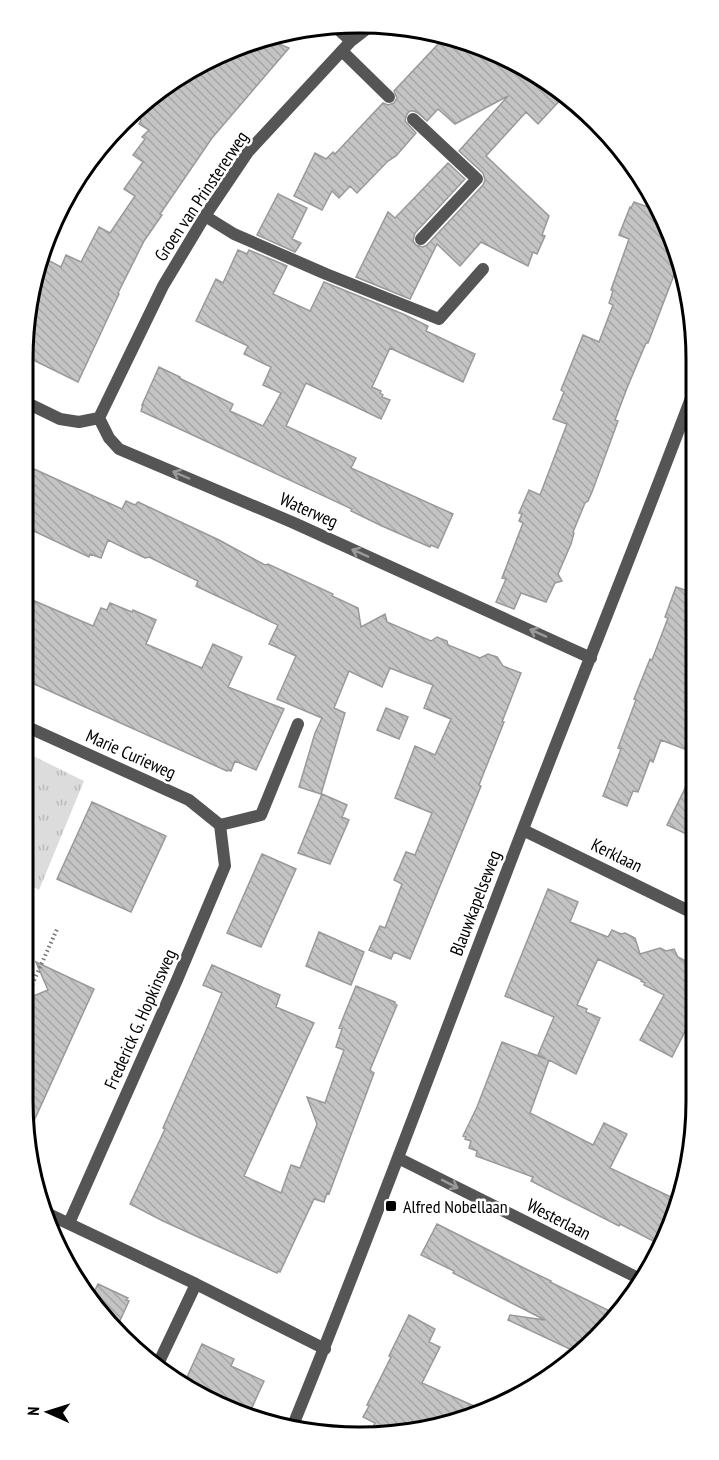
<svg xmlns="http://www.w3.org/2000/svg" width="719" height="1460" viewBox="0 0 719 1460" font-family="'PT Sans Narrow',sans-serif">
  <style>
    .grass { fill: url(#grass-tufts) }
    .building { fill: url(#building-back-hatch); stroke: #999; stroke-width: 1.5 }
    .lines { fill: none; stroke-linecap: round; stroke-linejoin: round }
    .path { stroke: #777; stroke-width: 4; stroke-dasharray: 1.5 3; stroke-linecap: butt }
    .service { stroke: #555; stroke-width: 12 }
    .minor { stroke: #555; stroke-width: 12 }
    .oneway { stroke: #999 }
    .poi-dot { fill: #000; stroke: #fff; stroke-width: 2 }
    .labels { text-anchor: middle; dominant-baseline: central; stroke-width: 5; stroke-linejoin: round; paint-order: stroke }
    .street-label { font-size: 18px; fill: #000; stroke: #fff }
    .poi-label { font-size: 18px; fill: #000; stroke: #fff; text-anchor: start }
    .rim { fill: none; stroke: #000; stroke-width: 3 }
  </style>
  <defs>
    <pattern id="grass-tufts" width="24" height="20" patternUnits="userSpaceOnUse" patternTransform="scale(1.5)"><rect width="24" height="20" fill="#dcdcdc"/><path d="M3 7l-1-3M5 7V3M7 7l1-3M15 17l-1-3M17 17v-4M19 17l1-3" fill="none" stroke="#bbb"/></pattern>
    <pattern id="building-back-hatch" width="6" height="6" patternUnits="userSpaceOnUse" patternTransform="scale(1.5)"><rect width="6" height="6" fill="#c4c4c4"/><path d="M-1 5l2 2M0 0l6 6M5-1l2 2" fill="none" stroke="#a7a7a7"/></pattern>
  </defs>
  <rect width="100%" height="100%" fill="#fff"/>
  <path class="grass" d="M 23,751 L 84,781 L 39,890 L 23,882 Z"/>
  <path class="building" d="M 267,39 L 289,48 L 212,138 L 160,214 L 162,215 L 144,241 L 118,293 L 119,294 L 78,382 L 23,355 L 23,338 L 44,258 L 61,267 L 66,255 L 81,262 L 99,227 L 110,233 L 135,196 L 124,189 L 143,162 L 133,155 L 145,139 L 142,137 L 149,130 L 139,124 L 141,120 L 133,112 L 137,106 L 251,41 Z
    M 441,41 L 447,41 L 508,57 L 565,95 L 538,124 L 526,112 L 486,156 L 549,216 L 542,235 L 545,236 L 537,254 L 533,252 L 528,266 L 481,242 L 460,266 L 437,244 L 410,299 L 356,277 L 388,212 L 395,218 L 448,163 L 465,179 L 415,233 L 413,241 L 416,245 L 423,247 L 427,245 L 483,185 L 485,180 L 483,173 L 459,151 L 508,96 L 455,124 L 438,109 L 427,121 L 418,113 L 414,111 L 410,111 L 407,114 L 405,121 L 416,133 L 396,156 L 388,161 L 357,193 L 350,186 L 339,198 L 332,191 L 322,210 L 294,196 L 315,153 L 326,159 L 333,152 L 335,154 L 383,103 L 388,105 L 394,103 L 397,98 L 394,91 Z
    M 278,194 L 307,208 L 292,239 L 301,243 L 295,252 L 257,235 Z
    M 634,202 L 659,211 L 671,231 L 679,262 L 648,343 L 646,343 L 627,388 L 615,420 L 618,421 L 592,492 L 588,501 L 585,503 L 573,532 L 574,533 L 571,544 L 558,574 L 562,581 L 555,583 L 546,602 L 521,593 L 514,609 L 496,602 L 506,579 L 502,578 L 523,523 L 519,521 L 522,514 L 519,513 L 529,490 L 540,495 L 567,424 L 553,419 L 564,392 L 561,390 L 583,335 L 599,342 L 613,305 L 609,303 L 613,291 L 611,290 L 629,239 L 619,235 L 630,207 L 631,208 Z
    M 238,250 L 247,254 L 249,250 L 287,266 L 273,294 L 310,311 L 324,282 L 403,314 L 428,326 L 426,331 L 475,354 L 463,382 L 390,348 L 372,387 L 381,391 L 380,393 L 383,395 L 382,397 L 390,400 L 381,419 L 306,383 L 286,426 L 356,458 L 351,468 L 453,514 L 438,548 L 431,545 L 430,547 L 382,526 L 351,511 L 352,509 L 141,411 L 143,405 L 142,405 L 159,367 L 180,377 L 179,378 L 233,404 L 230,411 L 263,426 L 281,393 L 263,385 L 271,367 L 244,354 L 248,346 L 196,321 L 216,279 L 223,283 Z
    M 34,469 L 122,509 L 126,501 L 135,505 L 138,502 L 219,540 L 265,565 L 268,564 L 333,594 L 332,596 L 358,608 L 361,627 L 385,614 L 387,622 L 431,641 L 437,637 L 447,641 L 448,645 L 480,658 L 488,654 L 497,657 L 503,666 L 521,673 L 502,722 L 504,722 L 479,785 L 481,786 L 410,959 L 394,952 L 391,959 L 369,950 L 380,926 L 385,928 L 402,884 L 394,880 L 406,852 L 415,855 L 432,813 L 395,798 L 415,746 L 435,755 L 451,719 L 424,708 L 433,685 L 390,668 L 382,687 L 349,671 L 334,708 L 345,713 L 321,794 L 299,787 L 315,733 L 322,718 L 277,699 L 296,656 L 269,644 L 278,625 L 196,586 L 198,581 L 149,557 L 145,558 L 108,540 L 101,558 L 90,554 L 89,557 L 27,528 L 33,516 L 23,512 L 23,477 L 29,480 Z
    M 676,587 L 694,593 L 695,753 L 661,740 L 653,762 L 650,760 L 638,792 L 633,791 L 627,806 L 603,796 L 621,749 L 618,748 L 636,700 L 634,699 L 650,659 L 652,660 L 668,618 L 665,617 Z
    M 23,596 L 93,626 L 101,608 L 107,610 L 110,603 L 132,612 L 133,610 L 156,620 L 146,644 L 202,668 L 213,644 L 242,657 L 228,687 L 284,709 L 256,770 L 235,761 L 231,771 L 228,770 L 227,771 L 23,679 Z
    M 386,708 L 408,717 L 399,739 L 377,730 Z
    M 695,768 L 695,838 L 667,825 Z
    M 322,794 L 347,805 L 342,817 L 349,820 L 330,864 L 298,853 Z
    M 92,802 L 166,836 L 131,912 L 57,879 Z
    M 262,854 L 296,869 L 261,947 L 227,933 Z
    M 548,889 L 578,902 L 570,922 L 608,937 L 612,930 L 621,934 L 625,933 L 635,938 L 640,954 L 660,948 L 666,951 L 674,949 L 678,957 L 695,966 L 696,1010 L 672,1057 L 640,1040 L 664,995 L 644,985 L 645,983 L 641,981 L 642,980 L 598,959 L 577,1005 L 587,1009 L 586,1012 L 600,1018 L 576,1074 L 549,1060 L 530,1113 L 593,1145 L 604,1123 L 627,1134 L 610,1168 L 675,1199 L 663,1246 L 620,1224 L 619,1226 L 531,1181 L 533,1177 L 476,1156 L 477,1151 L 469,1148 L 471,1141 L 465,1139 L 466,1137 L 463,1136 L 477,1107 L 502,1042 L 546,1059 L 538,1055 L 554,1017 L 505,996 Z
    M 319,932 L 364,952 L 351,985 L 306,966 Z
    M 36,962 L 94,989 L 28,1134 L 22,1101 L 23,1016 L 31,997 L 48,990 Z
    M 212,965 L 280,995 L 276,1007 L 314,1023 L 244,1176 L 281,1193 L 291,1165 L 300,1168 L 317,1124 L 307,1097 L 325,1103 L 333,1080 L 344,1050 L 336,1047 L 342,1029 L 339,1028 L 356,986 L 395,1002 L 394,1003 L 397,1005 L 370,1070 L 374,1073 L 329,1194 L 327,1193 L 324,1202 L 314,1199 L 280,1272 L 278,1271 L 277,1273 L 163,1221 L 130,1204 L 165,1129 L 163,1128 L 205,1033 L 222,993 L 203,985 Z
    M 437,1224 L 528,1270 L 551,1281 L 550,1282 L 616,1314 L 598,1339 L 584,1349 L 577,1345 L 574,1351 L 508,1320 L 510,1315 L 545,1320 L 453,1273 L 454,1271 L 421,1255 Z
    M 98,1284 L 128,1298 L 126,1300 L 129,1301 L 117,1327 L 92,1306 L 90,1301 Z
    M 409,1315 L 435,1329 L 429,1342 L 440,1347 L 422,1383 L 483,1410 L 403,1435 L 391,1434 L 374,1425 L 375,1423 L 363,1417 L 369,1406 L 367,1405 L 391,1357 L 389,1356 Z
    M 202,1344 L 234,1359 L 231,1366 L 264,1381 L 249,1414 L 191,1392 L 183,1386 Z"/>
  <g class="lines">
    <path class="path" d="M 23,1005 L 58,927"/>
    <path class="service" d="M 342,51 L 389,97
      M 413,119 L 477,179 L 421,239
      M 205,216 L 234,234 L 326,274 L 439,319 L 483,269
      M 220,825 L 261,815 L 298,724"/>
    <path class="minor" d="M 338,29 L 351,41
      M 23,401 L 60,419 L 79,422 L 99,418
      M 99,418 L 109,438 L 119,449 L 294,523 L 591,658
      M 99,418 L 163,286 L 205,216 L 248,152 L 351,41 L 373,24
      M 23,725 L 189,800 L 220,825 L 225,866 L 177,980 L 69,1223
      M 523,830 L 695,914
      M 398,1158 L 640,1279
      M 42,1211 L 196,1284 L 325,1349
      M 158,1364 L 196,1284
      M 291,1430 C 366,1247 434,1061 505,876 C 567,713 633,553 694,390"/>
  </g>
  <defs><path id="oneway-shaft" d="M-6 0H5M1.5-3L5.5 0L1.5 3" fill="none" stroke-width="1.6" stroke-linecap="round" stroke-linejoin="round" transform="scale(1.5)"/></defs>
  <g class="oneway">
    <use href="#oneway-shaft" transform="translate(181 475) rotate(-157)"/>
    <use href="#oneway-shaft" transform="translate(360 553) rotate(-156)"/>
    <use href="#oneway-shaft" transform="translate(538 633) rotate(-156)"/>
    <use href="#oneway-shaft" transform="translate(450 1184) rotate(27)"/>
  </g>
  <rect class="poi-dot" x="385" y="1200" width="12" height="12" rx="3"/>
  <g class="labels">
    <g class="street-label">
      <text transform="translate(201 196) rotate(-56)">Groen van Prinstererweg</text>
      <text transform="translate(309 510) rotate(24)">Waterweg</text>
      <text transform="translate(131 754) rotate(24)">Marie Curieweg</text>
      <text transform="translate(617 855) rotate(26)">Kerklaan</text>
      <text transform="translate(475 903) rotate(-69)">Blauwkapelseweg</text>
      <text transform="translate(140 1019) rotate(-66)">Frederick G. Hopkinsweg</text>
      <text transform="translate(559 1219) rotate(27)">Westerlaan</text>
    </g>
    <g class="poi-label">
      <text x="403" y="1206">Alfred Nobellaan</text>
    </g>
  </g>
  <path d="M0 0H719V1460H0ZM359 33H360A326 326 0 0 1 686 359V1101A326 326 0 0 1 360 1427H359A326 326 0 0 1 33 1101V359A326 326 0 0 1 359 33Z" fill="#fff" fill-rule="evenodd"/>
  <path class="rim" d="M359 33H360A326 326 0 0 1 686 359V1101A326 326 0 0 1 360 1427H359A326 326 0 0 1 33 1101V359A326 326 0 0 1 359 33Z"/>
  <g transform="translate(48 1412) rotate(273)" stroke="#ffffff" stroke-width="4.5" paint-order="stroke">
  <path d="M0-4.5L10 22L0 15L-10 22Z" fill="#000000"/>
  <text y="-9" font-size="16" font-weight="bold" text-anchor="middle" fill="#000000">N</text>
  </g>
</svg>
